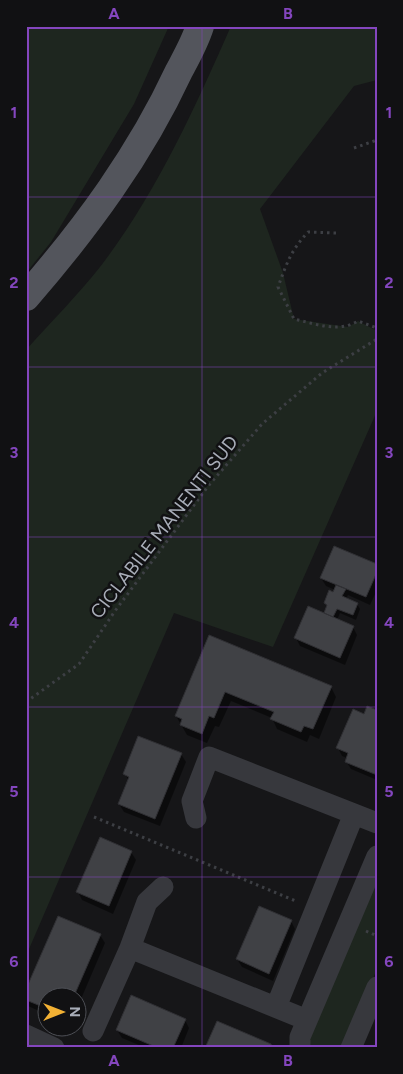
<svg xmlns="http://www.w3.org/2000/svg" width="403" height="1074" viewBox="0 0 403 1074" font-family="Figtree,sans-serif">
  <style>
    .green { fill: #1e261f }
    .shadow { fill: #0007 }
    .building { fill: #404145; stroke: #303034 }
    .lines { fill: none; stroke-linecap: round; stroke-linejoin: round }
    .path { stroke: #3d3f44; stroke-width: 3; stroke-dasharray: 2.5 4; stroke-linecap: butt }
    .street { stroke: #37383d; stroke-width: 21 }
    .primary { stroke: #53555c; stroke-width: 28 }
    .grid { fill: none; stroke: #8446be; stroke-width: 1; stroke-opacity: 0.55 }
    .labels { text-anchor: middle; dominant-baseline: central; stroke-width: 5; stroke-linejoin: round; paint-order: stroke }
    .street-label { font-size: 19px; fill: #a8adb8; stroke: #111113 }
    .neatline { fill: none; stroke: #8446be; stroke-width: 2 }
    .grid-label { font-size: 16px; text-anchor: middle; font-weight: bold; fill: #8446be }
  </style>
  <rect width="100%" height="100%" fill="#161618"/>
  <path class="green" d="M 26,26 L 169,26 L 134,104 L 51,242 L 26,273 Z
    M 231,26 L 377,26 L 377,80 L 354,86 L 260,209 L 283,273 L 294,319 L 348,327 L 358,321 L 377,331 L 377,411 L 273,647 L 174,613 L 26,956 L 26,350 C 51,322 77,296 100,267 C 156,194 194,110 231,26 Z
    M 377,879 L 377,969 L 344,1048 L 311,1048 L 310,1043 L 310,1035 Z"/>
  <path class="shadow" d="M 377,566 L 377,590 L 370,605 L 348,595 L 346,599 L 357,604 L 360,609 L 356,620 L 340,613 L 337,620 L 353,627 L 357,635 L 345,665 L 300,646 L 296,638 L 324,615 L 328,607 L 326,603 L 335,590 L 326,586 L 321,578 Z
    M 210,636 L 331,687 L 336,697 L 319,739 L 310,735 L 307,742 L 277,729 L 272,718 L 231,701 L 219,727 L 215,726 L 207,743 L 187,735 L 176,716 Z
    M 377,711 L 377,780 L 351,769 L 346,761 L 347,758 L 342,756 L 338,748 L 364,715 Z
    M 181,754 L 186,762 L 160,826 L 124,812 L 119,804 L 129,781 L 125,774 Z
    M 100,839 L 131,852 L 136,860 L 113,914 L 82,900 L 78,892 Z
    M 291,921 L 295,929 L 273,981 L 242,967 L 237,959 Z
    M 100,935 L 105,943 L 78,1006 L 78,996 L 48,996 L 48,1015 L 28,1006 L 26,1003 L 26,992 Z
    M 185,1020 L 189,1028 L 181,1048 L 146,1048 L 122,1038 L 117,1030 Z"/>
  <path class="building" d="M 334,546 L 377,564 L 377,572 L 366,597 L 320,578 Z
    M 336,585 L 346,589 L 342,596 L 358,603 L 353,615 L 337,609 L 333,617 L 324,613 L 327,605 L 324,603 L 329,590 L 333,592 Z
    M 308,606 L 354,626 L 340,658 L 294,638 Z
    M 209,635 L 332,686 L 313,729 L 304,726 L 301,732 L 270,719 L 274,712 L 225,692 L 214,718 L 209,716 L 202,734 L 180,725 L 182,719 L 175,716 Z
    M 367,706 L 377,710 L 377,775 L 345,762 L 348,753 L 336,748 L 353,709 L 364,714 Z
    M 138,736 L 182,753 L 155,819 L 118,804 L 129,777 L 123,774 Z
    M 100,837 L 132,851 L 109,906 L 76,892 Z
    M 259,906 L 292,920 L 269,974 L 236,959 Z
    M 58,916 L 101,934 L 74,996 L 48,996 L 48,1009 L 26,1000 L 26,989 Z
    M 131,995 L 186,1019 L 173,1048 L 158,1048 L 116,1030 Z
    M 217,1021 L 271,1044 L 272,1048 L 205,1048 Z"/>
  <g class="lines">
    <path class="path" d="M 354,148 L 377,140
      M 336,233 L 308,232 C 291,250 286,265 278,287 L 294,319 C 316,324 338,333 358,321 L 377,328
      M 26,702 L 79,664 L 115,611 L 209,485 L 262,424 L 322,373 L 377,339
      M 94,817 L 298,902
      M 366,931 L 377,936"/>
    <path class="street" d="M 196,818 L 192,801 L 209,757 L 377,823
      M 163,887 L 147,902 L 130,948 L 307,1020
      M 276,1007 L 354,814
      M 93,1031 L 130,948
      M 26,1035 L 54,1048
      M 300,1048 L 300,1037 L 377,856
      M 351,1048 L 377,987"/>
    <path class="primary" d="M 26,297 C 86,228 140,155 179,71 C 187,56 195,42 200,26"/>
  </g>
  <path class="grid" d="M 202,26 L 202,1048M 26,197 L 377,197M 26,367 L 377,367M 26,537 L 377,537M 26,707 L 377,707M 26,877 L 377,877"/>
  <g class="labels">
    <g class="street-label">
      <text transform="translate(164 527) rotate(-52)">CICLABILE MANENTI SUD</text>
    </g>
  </g>
  <rect width="403" height="1074" fill="none" stroke="#111113" stroke-width="55"/>
  <g transform="translate(62 1012) rotate(90)"><circle r="24" fill="#111113" stroke="#4d4f55"/>
  <path d="M0-4L9 19L0 12L-9 19Z" fill="#f2b134"/>
  <text y="-8" font-size="14" font-weight="bold" text-anchor="middle" fill="#a8adb8">N</text>
  </g>
  <rect x="28" y="28" width="348" height="1018" class="neatline"/>
  <g class="grid-label">
    <text x="114" y="19">A</text>
    <text x="288" y="19">B</text>
    <text x="14" y="118">1</text>
    <text x="389" y="118">1</text>
    <text x="14" y="288">2</text>
    <text x="389" y="288">2</text>
    <text x="14" y="458">3</text>
    <text x="389" y="458">3</text>
    <text x="14" y="628">4</text>
    <text x="389" y="628">4</text>
    <text x="14" y="797">5</text>
    <text x="389" y="797">5</text>
    <text x="14" y="967">6</text>
    <text x="389" y="967">6</text>
    <text x="114" y="1066">A</text>
    <text x="288" y="1066">B</text>
  </g>
</svg>
